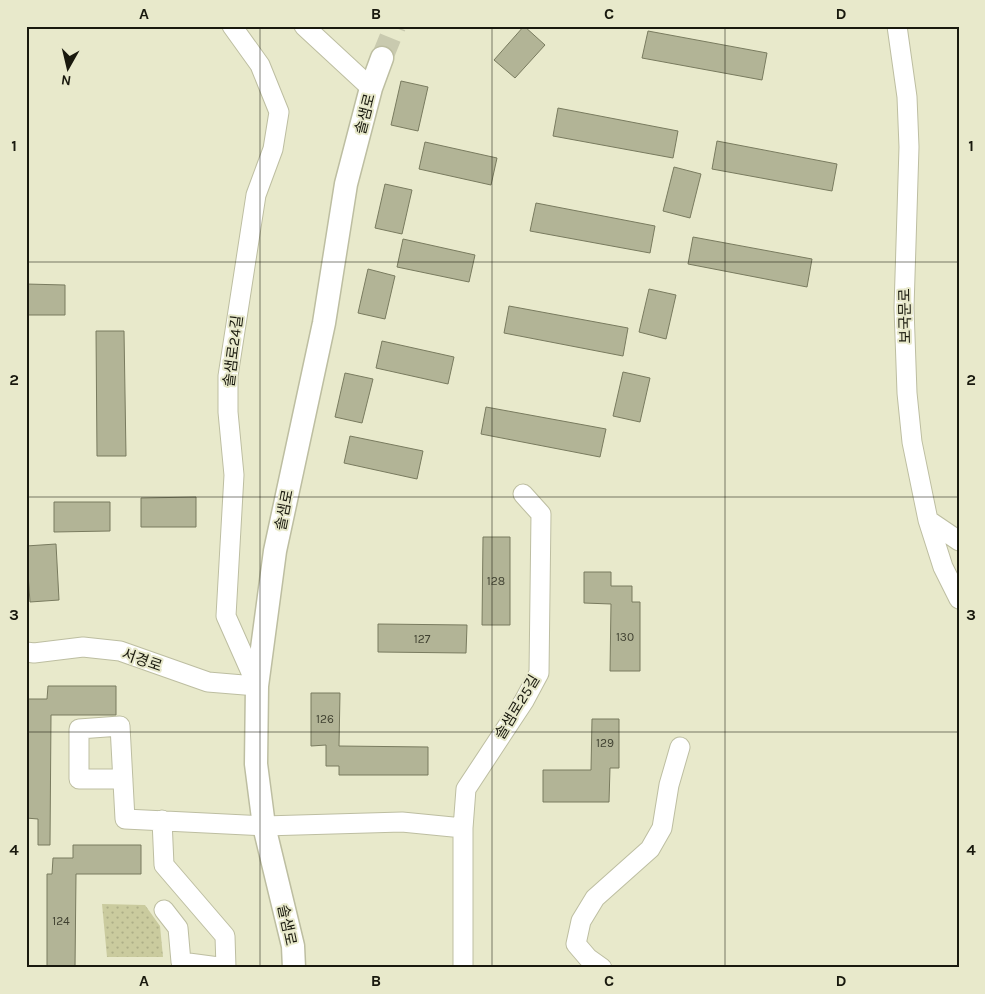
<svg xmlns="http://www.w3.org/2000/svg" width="985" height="994" viewBox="0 0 985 994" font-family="Karla,'Noto Sans KR',sans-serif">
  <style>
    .grass { fill: url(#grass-dots) }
    .building { fill: #b2b496; stroke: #797b5f }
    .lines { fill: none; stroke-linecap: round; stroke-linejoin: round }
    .major-tunnel { stroke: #c9caaf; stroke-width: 22; stroke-dasharray: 22 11; stroke-linecap: butt }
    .minor-casing { stroke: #bdbea1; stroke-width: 21 }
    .major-casing { stroke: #bdbea1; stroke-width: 25 }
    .minor { stroke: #fff; stroke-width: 19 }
    .major { stroke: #fff; stroke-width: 22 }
    .grid { fill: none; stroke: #19190e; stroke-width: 1; stroke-opacity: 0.55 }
    .labels { text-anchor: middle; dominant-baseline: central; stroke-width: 4; stroke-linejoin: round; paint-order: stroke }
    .number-label { font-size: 12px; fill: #3f4030 }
    .street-label { font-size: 15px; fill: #19190e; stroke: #e8e9cb }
    .neatline { fill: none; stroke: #19190e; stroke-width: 2 }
    .grid-label { font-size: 16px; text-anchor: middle; font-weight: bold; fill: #19190e }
  </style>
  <defs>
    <pattern id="grass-dots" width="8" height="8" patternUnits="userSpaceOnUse" patternTransform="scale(1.25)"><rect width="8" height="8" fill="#cacb9e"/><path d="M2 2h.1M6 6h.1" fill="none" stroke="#adae87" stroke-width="1.8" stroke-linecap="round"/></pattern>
  </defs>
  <rect width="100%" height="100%" fill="#e8e9cb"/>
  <path class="grass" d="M 102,904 L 145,905 L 160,926 L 163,957 L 107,957 Z"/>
  <path class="building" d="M 524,26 L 545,45 L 515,78 L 494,60 Z
    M 648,31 L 767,53 L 762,80 L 642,58 Z
    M 401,81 L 428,87 L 418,131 L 391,125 Z
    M 558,108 L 678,131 L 673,158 L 553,136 Z
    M 717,141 L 837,164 L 832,191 L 712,169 Z
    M 425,142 L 497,158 L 491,185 L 419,169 Z
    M 674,167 L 701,174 L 690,218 L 663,211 Z
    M 385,184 L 412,190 L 402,234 L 375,228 Z
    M 536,203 L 655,226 L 650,253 L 530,231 Z
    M 693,237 L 812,259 L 807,287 L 688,264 Z
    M 403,239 L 475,255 L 469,282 L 397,267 Z
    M 368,269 L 395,276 L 385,319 L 358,313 Z
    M 26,284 L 65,285 L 65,315 L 26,315 Z
    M 649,289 L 676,295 L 666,339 L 639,332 Z
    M 509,306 L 628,328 L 623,356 L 504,333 Z
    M 96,331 L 124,331 L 126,456 L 97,456 Z
    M 382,341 L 454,357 L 448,384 L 376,368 Z
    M 623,372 L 650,378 L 640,422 L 613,416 Z
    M 345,373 L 373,379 L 362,423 L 335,417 Z
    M 486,407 L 606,429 L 600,457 L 481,434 Z
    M 350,436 L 423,451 L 417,479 L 344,463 Z
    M 196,497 L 196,527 L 141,527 L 141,498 Z
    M 54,502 L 110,502 L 110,531 L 54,532 Z
    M 483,537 L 510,537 L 510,625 L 482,625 Z
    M 56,544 L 59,600 L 30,602 L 26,546 Z
    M 584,572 L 611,572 L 611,586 L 632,586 L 632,602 L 640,602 L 640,671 L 610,671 L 611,604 L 584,603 Z
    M 378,624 L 467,625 L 466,653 L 378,652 Z
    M 48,686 L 116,686 L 116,715 L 51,715 L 50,845 L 38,845 L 38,819 L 26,818 L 27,699 L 47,699 Z
    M 311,693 L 340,693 L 339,746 L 428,747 L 428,775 L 339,775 L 339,766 L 326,766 L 326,745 L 311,746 Z
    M 592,719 L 619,719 L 619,768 L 610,768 L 609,802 L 543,802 L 543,770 L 591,770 Z
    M 73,845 L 141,845 L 141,874 L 76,874 L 75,968 L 47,968 L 47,874 L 52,874 L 53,858 L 73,858 Z"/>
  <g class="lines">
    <path class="major-tunnel" d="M 382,58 L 395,26"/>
    <g class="minor-casing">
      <path id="minor" d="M 304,26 L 371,88
        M 897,26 L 907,97 L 909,147 L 904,308 L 907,393 L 912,442 L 928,520 L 943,567 L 959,599
        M 928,520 L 959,541
        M 26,652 L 34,653 L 83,647 L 120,651 L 208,682 L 257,686 L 226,616 L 234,475 L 228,412 L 228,376 L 256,195 L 273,149 L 279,112 L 260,65 L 232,26
        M 123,779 L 79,779 L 79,729 L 120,726 L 125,819 L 264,826 L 402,822 L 463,828
        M 162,820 L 164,865 L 225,936 L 226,968
        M 164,910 L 178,928 L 181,962 L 226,968
        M 463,968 L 463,828 L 466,789 L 524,701 L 539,673 L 541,514 L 523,494
        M 602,968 L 588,958 L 576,944 L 581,921 L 595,898 L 650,849 L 662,828 L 669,785 L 680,747"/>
    </g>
    <g class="major-casing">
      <path id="major" d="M 294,968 L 293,946 L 264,826 L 256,764 L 257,686 L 275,551 L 324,323 L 346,184 L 371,88 L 382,58"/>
    </g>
    <use href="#minor" class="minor"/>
    <use href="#major" class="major"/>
  </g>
  <path class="grid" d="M 260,26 L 260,968M 492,26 L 492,968M 725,26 L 725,968M 26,262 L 959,262M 26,497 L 959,497M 26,732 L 959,732"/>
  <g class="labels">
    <g class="number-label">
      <text x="496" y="581">128</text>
      <text x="625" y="637">130</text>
      <text x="422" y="639">127</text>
      <text x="325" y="719">126</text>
      <text x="605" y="743">129</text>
      <text x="61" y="921">124</text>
    </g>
    <g class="street-label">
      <text transform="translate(365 114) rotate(-76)">솔샘로</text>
      <text transform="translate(905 316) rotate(-91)">보국문로</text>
      <text transform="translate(233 351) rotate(-83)">솔샘로24길</text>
      <text transform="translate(284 510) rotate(-79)">솔샘로</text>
      <text transform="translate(142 660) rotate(19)">서경로</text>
      <text transform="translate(517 707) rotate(-59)">솔샘로25길</text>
      <text transform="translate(287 925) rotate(78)">솔샘로</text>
    </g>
  </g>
  <rect width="985" height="994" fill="none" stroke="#e8e9cb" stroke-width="55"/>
  <g transform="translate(68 68) rotate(188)" stroke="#e8e9cb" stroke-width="4" paint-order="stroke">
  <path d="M0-4L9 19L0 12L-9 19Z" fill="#19190e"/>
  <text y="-8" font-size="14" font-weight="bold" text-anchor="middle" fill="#19190e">N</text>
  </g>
  <rect x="28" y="28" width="930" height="938" class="neatline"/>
  <g class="grid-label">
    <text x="144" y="19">A</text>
    <text x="376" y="19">B</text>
    <text x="609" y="19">C</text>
    <text x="841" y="19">D</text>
    <text x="14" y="151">1</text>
    <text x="971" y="151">1</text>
    <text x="14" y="385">2</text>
    <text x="971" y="385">2</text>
    <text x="14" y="620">3</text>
    <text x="971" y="620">3</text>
    <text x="14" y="855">4</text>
    <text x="971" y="855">4</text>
    <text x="144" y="986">A</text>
    <text x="376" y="986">B</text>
    <text x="609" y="986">C</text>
    <text x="841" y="986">D</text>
  </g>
</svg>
